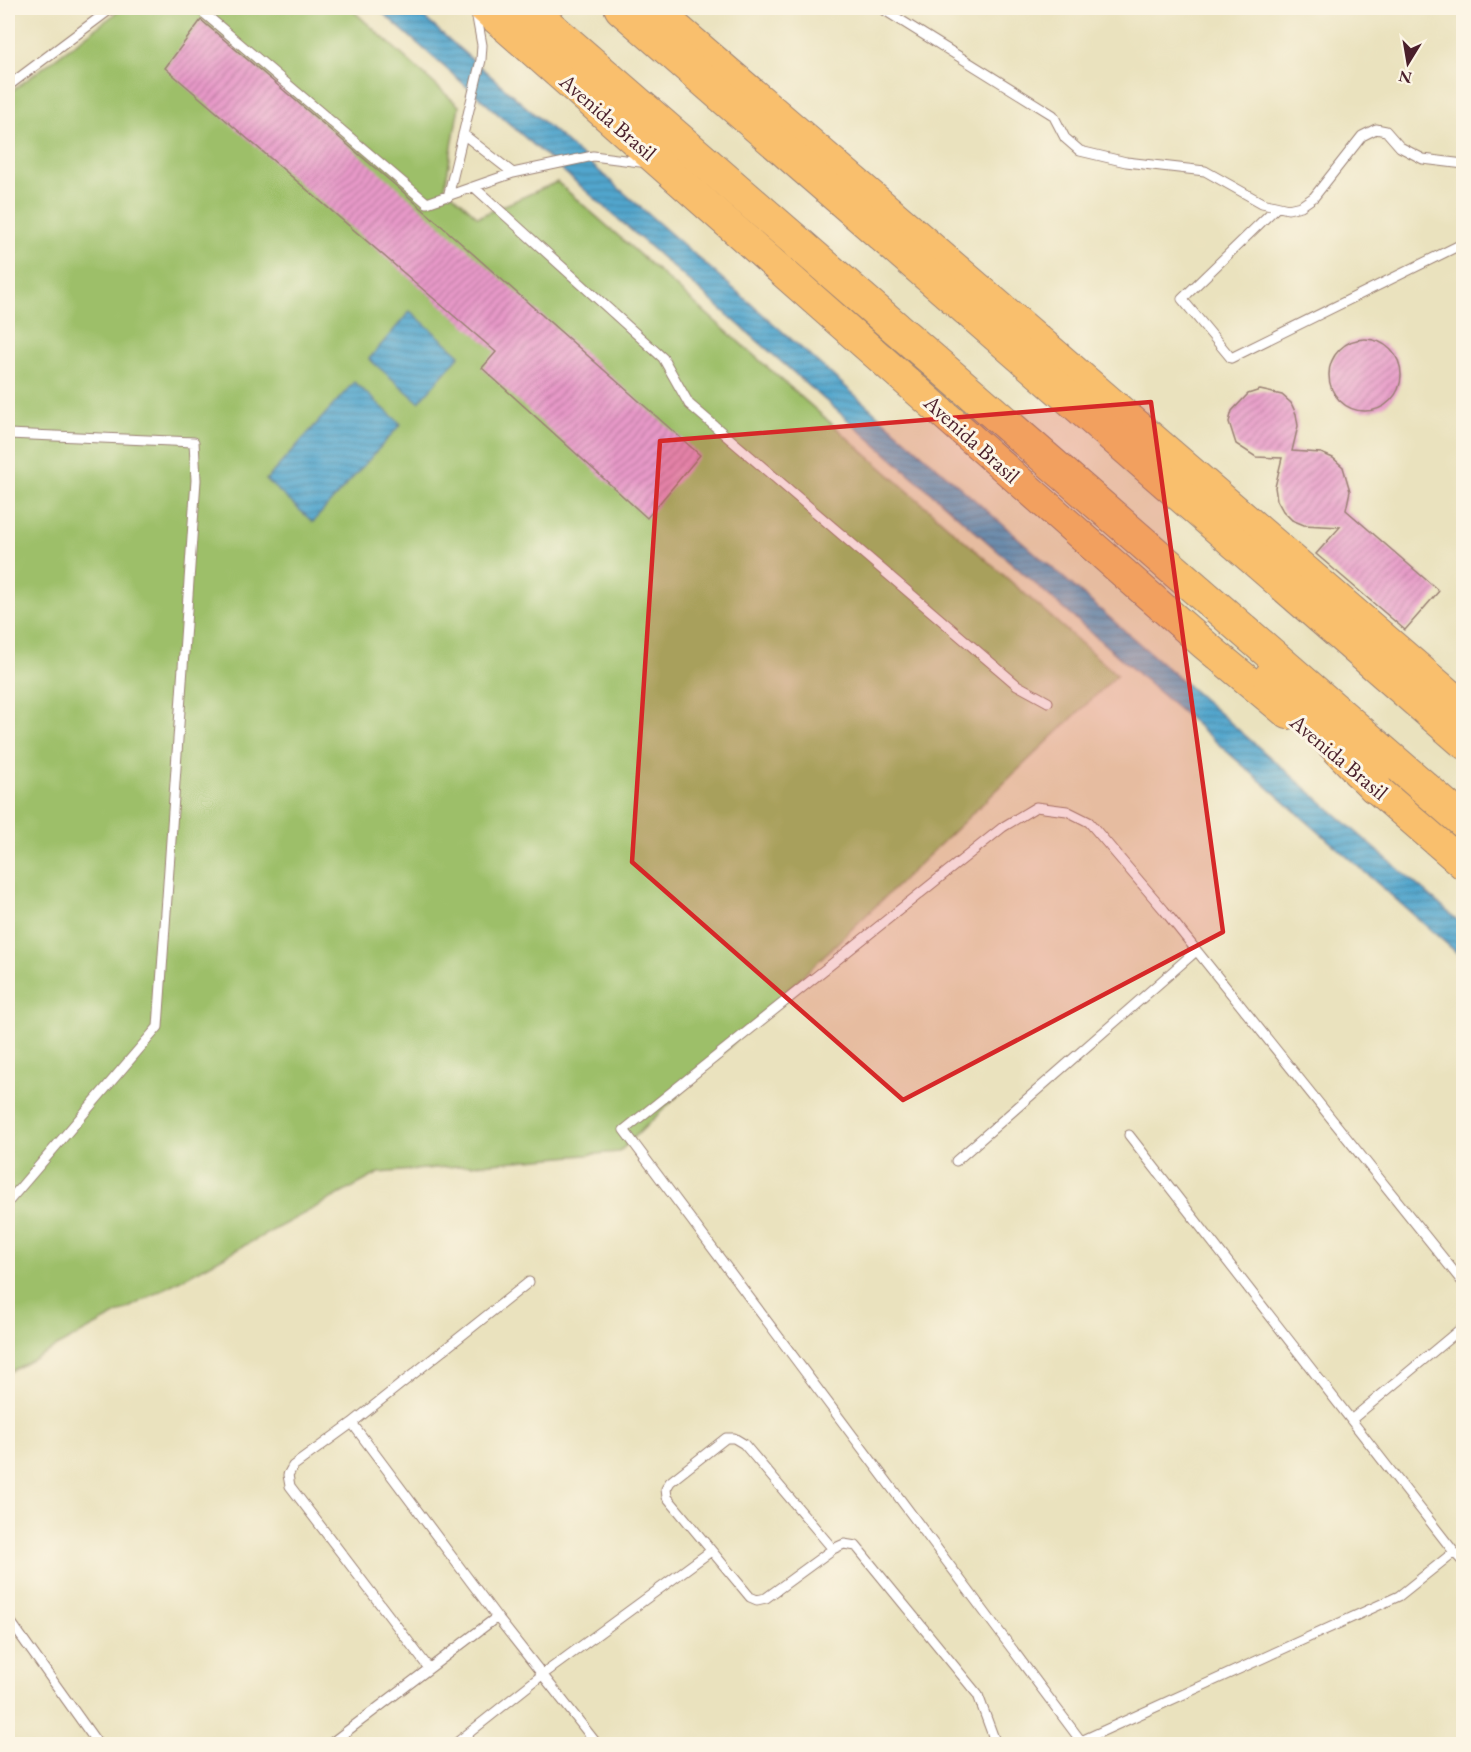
<svg xmlns="http://www.w3.org/2000/svg" width="1471" height="1752" viewBox="0 0 1471 1752" font-family="'EB Garamond',serif">
  <style>
    .grass { fill: #9dbf69; stroke: #746f4a; stroke-width: 1.5 }
    .water { fill: url(#water-rules); stroke: #4e627c; stroke-width: 1.5 }
    .building { fill: url(#building-hatch) }
    .lines { fill: none; stroke-linecap: round; stroke-linejoin: round }
    .service-casing { stroke: #9a8074; stroke-width: 11 }
    .trunk-casing { stroke: #9a8074; stroke-width: 32 }
    .motorway-casing { stroke: #9a8074; stroke-width: 35 }
    .service { stroke: #fff; stroke-width: 9 }
    .trunk { stroke: #f9bf6d; stroke-width: 30 }
    .motorway { stroke: #f9bf6d; stroke-width: 33 }
    .marked { fill: #d62828; fill-opacity: 0.2; stroke: #d62828; stroke-width: 4.5; stroke-linejoin: round }
    .labels { text-anchor: middle; dominant-baseline: central; stroke-width: 6; stroke-linejoin: round; paint-order: stroke }
    .street-label { font-size: 22px; fill: #4a1f2b; stroke: #fcf5e5 }
  </style>
  <defs>
    <pattern id="water-rules" width="6" height="5" patternUnits="userSpaceOnUse" patternTransform="scale(1.5)"><rect width="6" height="5" fill="#51a6cd"/><path d="M0 2.5h6" fill="none" stroke="#4587a7"/></pattern>
    <pattern id="building-hatch" width="6" height="6" patternUnits="userSpaceOnUse" patternTransform="scale(1.5)"><rect width="6" height="6" fill="#e799c8"/><path d="M-1 1l2-2M0 6l6-6M5 7l2-2" fill="none" stroke="#bd7ca3"/></pattern>
  </defs>
  <rect width="100%" height="100%" fill="#fcf5e5"/>
  <filter id="ink" filterUnits="userSpaceOnUse"><feTurbulence type="fractalNoise" baseFrequency=".0167" numOctaves="2"/><feDisplacementMap in="SourceGraphic" scale="12" xChannelSelector="R" yChannelSelector="G"/><feConvolveMatrix kernelMatrix="1 2 1 2 8 2 1 2 1" color-interpolation-filters="sRGB"/></filter>
  <filter id="wash" filterUnits="userSpaceOnUse"><feTurbulence type="fractalNoise" baseFrequency=".008" numOctaves="4" result="noise"/><feDisplacementMap in="SourceGraphic" scale="24" xChannelSelector="R" yChannelSelector="G"/><feGaussianBlur stdDeviation="1.35" result="paint"/><feColorMatrix in="noise" values="0 0 0 0 0 0 0 0 0 0 0 0 0 0 0 0 0 1.4 0 .05"/><feComposite in="paint" operator="in"/></filter>
  <g filter="url(#wash)">
    <rect width="100%" height="100%" fill="#eae2be"/>
    <path class="grass" d="M 123,8 L 350,8 L 459,106 L 445,187 L 478,217 L 557,182 L 1117,675 L 619,1152 L 379,1173 L 8,1373 L 8,94 Z"/>
    <path class="water" d="M 377,8 L 413,8 L 1042,559 L 1463,925 L 1463,958 Z
      M 410,311 L 460,355 L 419,402 L 369,359 Z
      M 354,382 L 401,424 L 313,522 L 266,480 Z"/>
    <g id="blocks">
      <path class="building" d="M 201,20 L 402,191 L 700,455 L 647,518 L 482,368 L 496,352 L 165,68 Z
        M1329 375a36 36 0 1 1 72 0a36 36 0 1 1-72 0Z
        M 1260,390 L 1282,395 L 1291,403 L 1296,414 L 1298,426 L 1292,451 L 1321,453 L 1333,458 L 1343,467 L 1350,491 L 1346,510 L 1439,591 L 1405,630 L 1316,554 L 1340,527 L 1304,525 L 1292,520 L 1283,511 L 1277,500 L 1275,487 L 1282,458 L 1256,457 L 1236,444 L 1229,422 L 1232,411 L 1248,394 Z"/>
    </g>
  </g>
  <g filter="url(#ink)">
    <use href="#blocks" fill-opacity="0" stroke="#9a8074" stroke-width="1.5"/>
    <g class="lines">
      <g class="service-casing">
        <path id="service" d="M 198,8 L 427,203 L 513,173 L 593,156 L 648,163
          M 881,8 L 1053,115 L 1065,138 L 1080,151 L 1126,162 L 1205,171 L 1262,203 L 1288,209 L 1301,206 L 1314,197 L 1362,136 L 1376,129 L 1386,131 L 1400,147 L 1423,159 L 1464,164
          M 8,86 L 112,8
          M 463,134 L 513,173
          M 474,187 L 663,358 L 689,404 L 1017,685 L 1048,702
          M 448,197 L 481,60 L 482,45 L 476,12
          M 1277,207 L 1182,299 L 1231,358 L 1464,243
          M 8,434 L 194,442 L 196,480 L 158,1027 L 8,1202
          M 1129,1135 L 1454,1552
          M 956,1161 L 1196,951
          M 1464,1284 L 1164,910 L 1089,822 L 1067,811 L 1036,807 L 1003,827 L 624,1130 L 1081,1741 L 1399,1596 L 1454,1552 L 1464,1563
          M 1351,1420 L 1464,1326
          M 352,1423 L 529,1282
          M 833,1549 L 744,1444 L 734,1438 L 726,1438 L 670,1482 L 666,1489 L 667,1497 L 750,1597 L 757,1600 L 766,1598 L 833,1549 L 844,1544 L 856,1546 L 978,1695 L 996,1744
          M 8,1618 L 98,1744
          M 428,1667 L 290,1486 L 288,1475 L 293,1466 L 352,1423 L 497,1617 L 597,1744
          M 330,1744 L 497,1617
          M 455,1744 L 542,1675 L 711,1551"/>
      </g>
      <g class="trunk-casing">
        <path id="trunk" d="M 484,8 L 1205,645 L 1288,714
          M 654,8 L 1464,707
          M 1357,772 L 1464,865"/>
      </g>
      <g class="motorway-casing">
        <path id="motorway" d="M 528,8 L 1464,822
          M 621,8 L 1464,742
          M 1270,678 L 1375,787"/>
      </g>
      <use href="#service" class="service"/>
      <use href="#trunk" class="trunk"/>
      <use href="#motorway" class="motorway"/>
    </g>
  </g>
  <path class="marked" d="M 1151,402 L 1223,932 L 903,1100 L 632,862 L 660,441 Z"/>
  <g class="labels">
    <g class="street-label">
      <text transform="translate(608 117) rotate(41)">Avenida Brasil</text>
      <text transform="translate(972 439) rotate(42)">Avenida Brasil</text>
      <text transform="translate(1339 757) rotate(40)">Avenida Brasil</text>
    </g>
  </g>
  <rect width="1471" height="1752" fill="none" stroke="#fcf5e5" stroke-width="30"/>
  <g transform="translate(1408 63) rotate(191)" stroke="#fcf5e5" stroke-width="4.5" paint-order="stroke">
  <path d="M0-4.5L10 22L0 15L-10 22Z" fill="#4a1f2b"/>
  <text y="-9" font-size="16" font-weight="bold" text-anchor="middle" fill="#4a1f2b">N</text>
  </g>
</svg>
